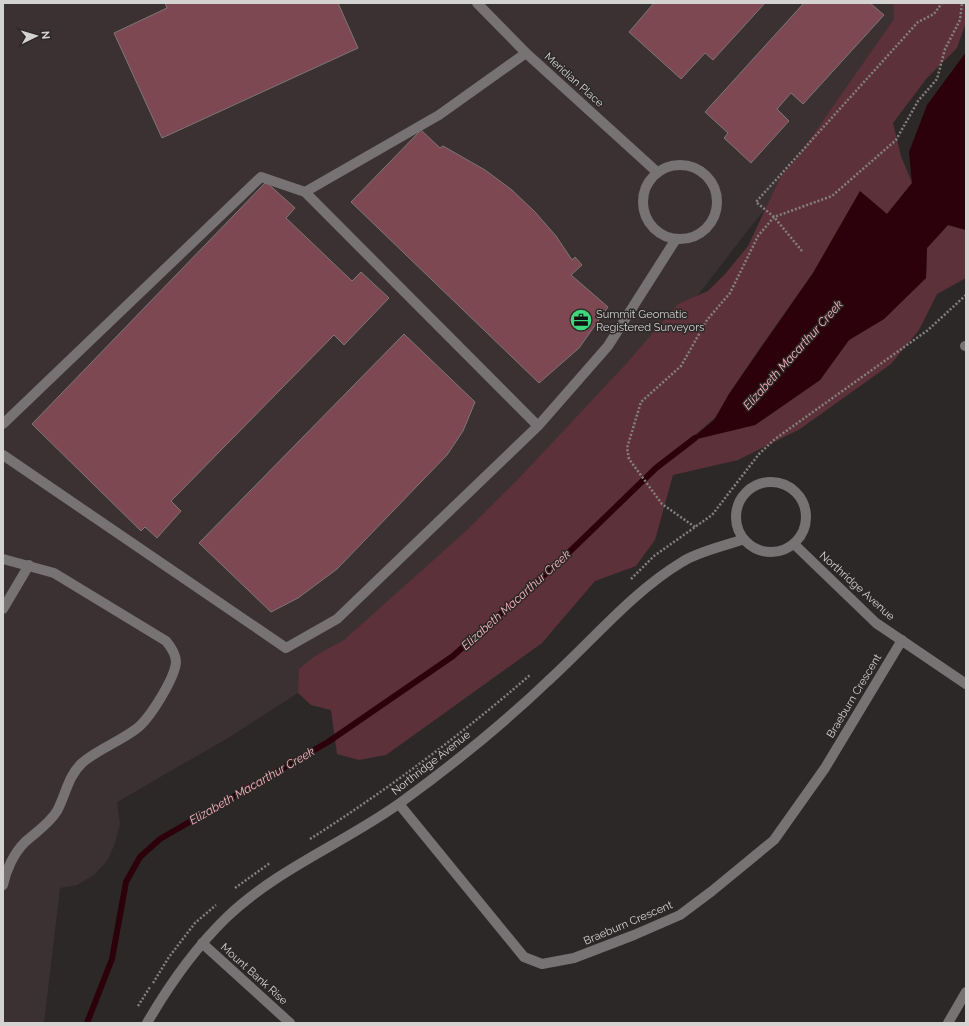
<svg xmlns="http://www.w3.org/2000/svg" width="969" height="1026" viewBox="0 0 969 1026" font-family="Raleway,sans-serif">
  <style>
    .built { fill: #3c3132 }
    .green { fill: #5d3139 }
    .water { fill: #2c010c }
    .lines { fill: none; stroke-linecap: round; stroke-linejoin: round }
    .stream { stroke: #2c010c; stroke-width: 6 }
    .building { fill: #7d4851; stroke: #7c7778 }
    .path { stroke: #848080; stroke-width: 2.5; stroke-dasharray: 2 2; stroke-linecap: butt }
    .minor { stroke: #777273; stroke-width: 10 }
    .labels { text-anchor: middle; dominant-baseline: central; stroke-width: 3; stroke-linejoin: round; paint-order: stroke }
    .street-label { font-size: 11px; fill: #d5d2d2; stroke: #2c2828 }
    .poi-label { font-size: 11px; fill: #d5d2d2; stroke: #2c2828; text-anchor: start }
    .water-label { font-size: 12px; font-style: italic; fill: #fab4be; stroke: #2c2828 }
  </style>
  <rect width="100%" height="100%" fill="#2c2828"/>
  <path class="built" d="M 3,3 L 946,3 L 932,17 L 755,221 L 627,387 L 393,622 L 298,693 L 228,738 L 117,802 L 120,824 L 114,846 L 107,861 L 94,875 L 77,885 L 60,888 L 44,1023 L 3,1023 Z"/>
  <path class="green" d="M 893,3 L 966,3 L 965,25 L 957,48 L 927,78 L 893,123 L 901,156 L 912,183 L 887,214 L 860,192 L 813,273 L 762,345 L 729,394 L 717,416 L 689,440 L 755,425 L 820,380 L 849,340 L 884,319 L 926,278 L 927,248 L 948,225 L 966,230 L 966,278 L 937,294 L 919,330 L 891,364 L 800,429 L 738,460 L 673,475 L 655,540 L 636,566 L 595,581 L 542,643 L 386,755 L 359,760 L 337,754 L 331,710 L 311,705 L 298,693 L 299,669 L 315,656 L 344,640 L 465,532 L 523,474 L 626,364 L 678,304 L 708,291 L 726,273 L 748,246 L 781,176 L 797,158 L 894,19 Z"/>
  <path class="water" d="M 966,52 L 966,230 L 948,225 L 927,248 L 926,278 L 884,319 L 849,340 L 820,380 L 755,425 L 689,441 L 714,420 L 729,394 L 813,273 L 860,191 L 887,214 L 912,183 L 909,152 L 927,105 Z"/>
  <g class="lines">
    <path class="stream" d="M 87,1023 L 112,959 L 126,882 L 140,857 L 160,839 L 328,742 L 453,656 L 560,561 L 656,468 L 695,438"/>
  </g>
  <path class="building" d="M 165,3 L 338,3 L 358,48 L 162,138 L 114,33 L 167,8 Z
    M 654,3 L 765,3 L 713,60 L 705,53 L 681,79 L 629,32 Z
    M 804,3 L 870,3 L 884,15 L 803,104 L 791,93 L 777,109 L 789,121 L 751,163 L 724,138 L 728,133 L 705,112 Z
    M 421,130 L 440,148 L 443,146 L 485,170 L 512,190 L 535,212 L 556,236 L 572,260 L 575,257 L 582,265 L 571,275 L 608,307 L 579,348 L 539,383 L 351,202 Z
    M 266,182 L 295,208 L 286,218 L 352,281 L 361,272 L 389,298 L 344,345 L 334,335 L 171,501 L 181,511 L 157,538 L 145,527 L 141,531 L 32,424 Z
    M 404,334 L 475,402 L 463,431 L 447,455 L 337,569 L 298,598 L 271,612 L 199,543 Z"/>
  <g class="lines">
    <path class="path" d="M 802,251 L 774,217 L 756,202 L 918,22 L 934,14 L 942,3
      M 695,527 L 662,504 L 629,459 L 627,448 L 641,402 L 681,366 L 707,320 L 730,293 L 758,236 L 774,217 L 832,196 L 896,140 L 918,101 L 937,79 L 945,49 L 960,20 L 962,3
      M 631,579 L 654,556 L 712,515 L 759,454 L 775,439 L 928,330 L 966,295
      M 310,839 C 387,790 461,735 530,675
      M 235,888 L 270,863
      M 153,983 L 169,957 L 195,923 L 216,905
      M 138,1006 L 150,987"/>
    <path class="minor" d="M 477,3 L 526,53 L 657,172
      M 526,53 L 439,115 L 305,192 L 538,426
      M643 202a37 37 0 1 1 74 0a37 37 0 1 1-74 0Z
      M 965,346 L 966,346
      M 3,424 L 261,177 L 305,192
      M 3,455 L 286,648 L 337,619 L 538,426 L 608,346 L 676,239
      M736 517a35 35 0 1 1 70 0a35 35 0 1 1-70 0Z
      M 794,544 L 876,623 L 966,684
      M 3,559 L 54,573 L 166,641 C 171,647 176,654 176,662 C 175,678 149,720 136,729 C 119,742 98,749 82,763 C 68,776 66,794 57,811 C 49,824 36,832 25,842 C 14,853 6,870 3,885
      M 3,609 L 29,565
      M 399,804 L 524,957 L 542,964 L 574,958 L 634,935 L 680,915 L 712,891 L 774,840 L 825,768 L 902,640
      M 202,943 L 290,1023
      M 147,1023 C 169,985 195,948 227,917 C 277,869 344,843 400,803 C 451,766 502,725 548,681 C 591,642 632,592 682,562 C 699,551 725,546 744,539
      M 948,1023 L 966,992"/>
  </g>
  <defs>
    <g id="office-disc" transform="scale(1.15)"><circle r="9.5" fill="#3fd77d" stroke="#2c2828"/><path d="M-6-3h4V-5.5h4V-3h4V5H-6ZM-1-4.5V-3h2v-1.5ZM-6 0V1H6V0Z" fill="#111"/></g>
  </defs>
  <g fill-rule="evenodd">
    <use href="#office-disc" x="581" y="320"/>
  </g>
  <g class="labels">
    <g class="street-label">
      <text transform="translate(574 80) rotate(42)">Meridian Place</text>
      <text transform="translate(857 586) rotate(42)">Northridge Avenue</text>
      <text transform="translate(854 696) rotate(-59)">Braeburn Crescent</text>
      <text transform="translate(431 763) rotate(-38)">Northridge Avenue</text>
      <text transform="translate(628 923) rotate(-23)">Braeburn Crescent</text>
      <text transform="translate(254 974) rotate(42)">Mount Bank Rise</text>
    </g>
    <g class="poi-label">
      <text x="596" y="314">Summit Geomatic<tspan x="596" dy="13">Registered Surveyors</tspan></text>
    </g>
    <g class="water-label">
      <text transform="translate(793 355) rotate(-48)">Elizabeth Macarthur Creek</text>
      <text transform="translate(516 600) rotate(-42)">Elizabeth Macarthur Creek</text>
      <text transform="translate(252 786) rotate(-30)">Elizabeth Macarthur Creek</text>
    </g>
  </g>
  <rect width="969" height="1026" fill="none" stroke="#d5d2d2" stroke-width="8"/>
  <g transform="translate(36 36) rotate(85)" stroke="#2c2828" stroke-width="3" paint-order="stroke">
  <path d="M0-3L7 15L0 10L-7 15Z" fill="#d5d2d2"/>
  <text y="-6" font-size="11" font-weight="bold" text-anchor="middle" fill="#d5d2d2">N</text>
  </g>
</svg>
